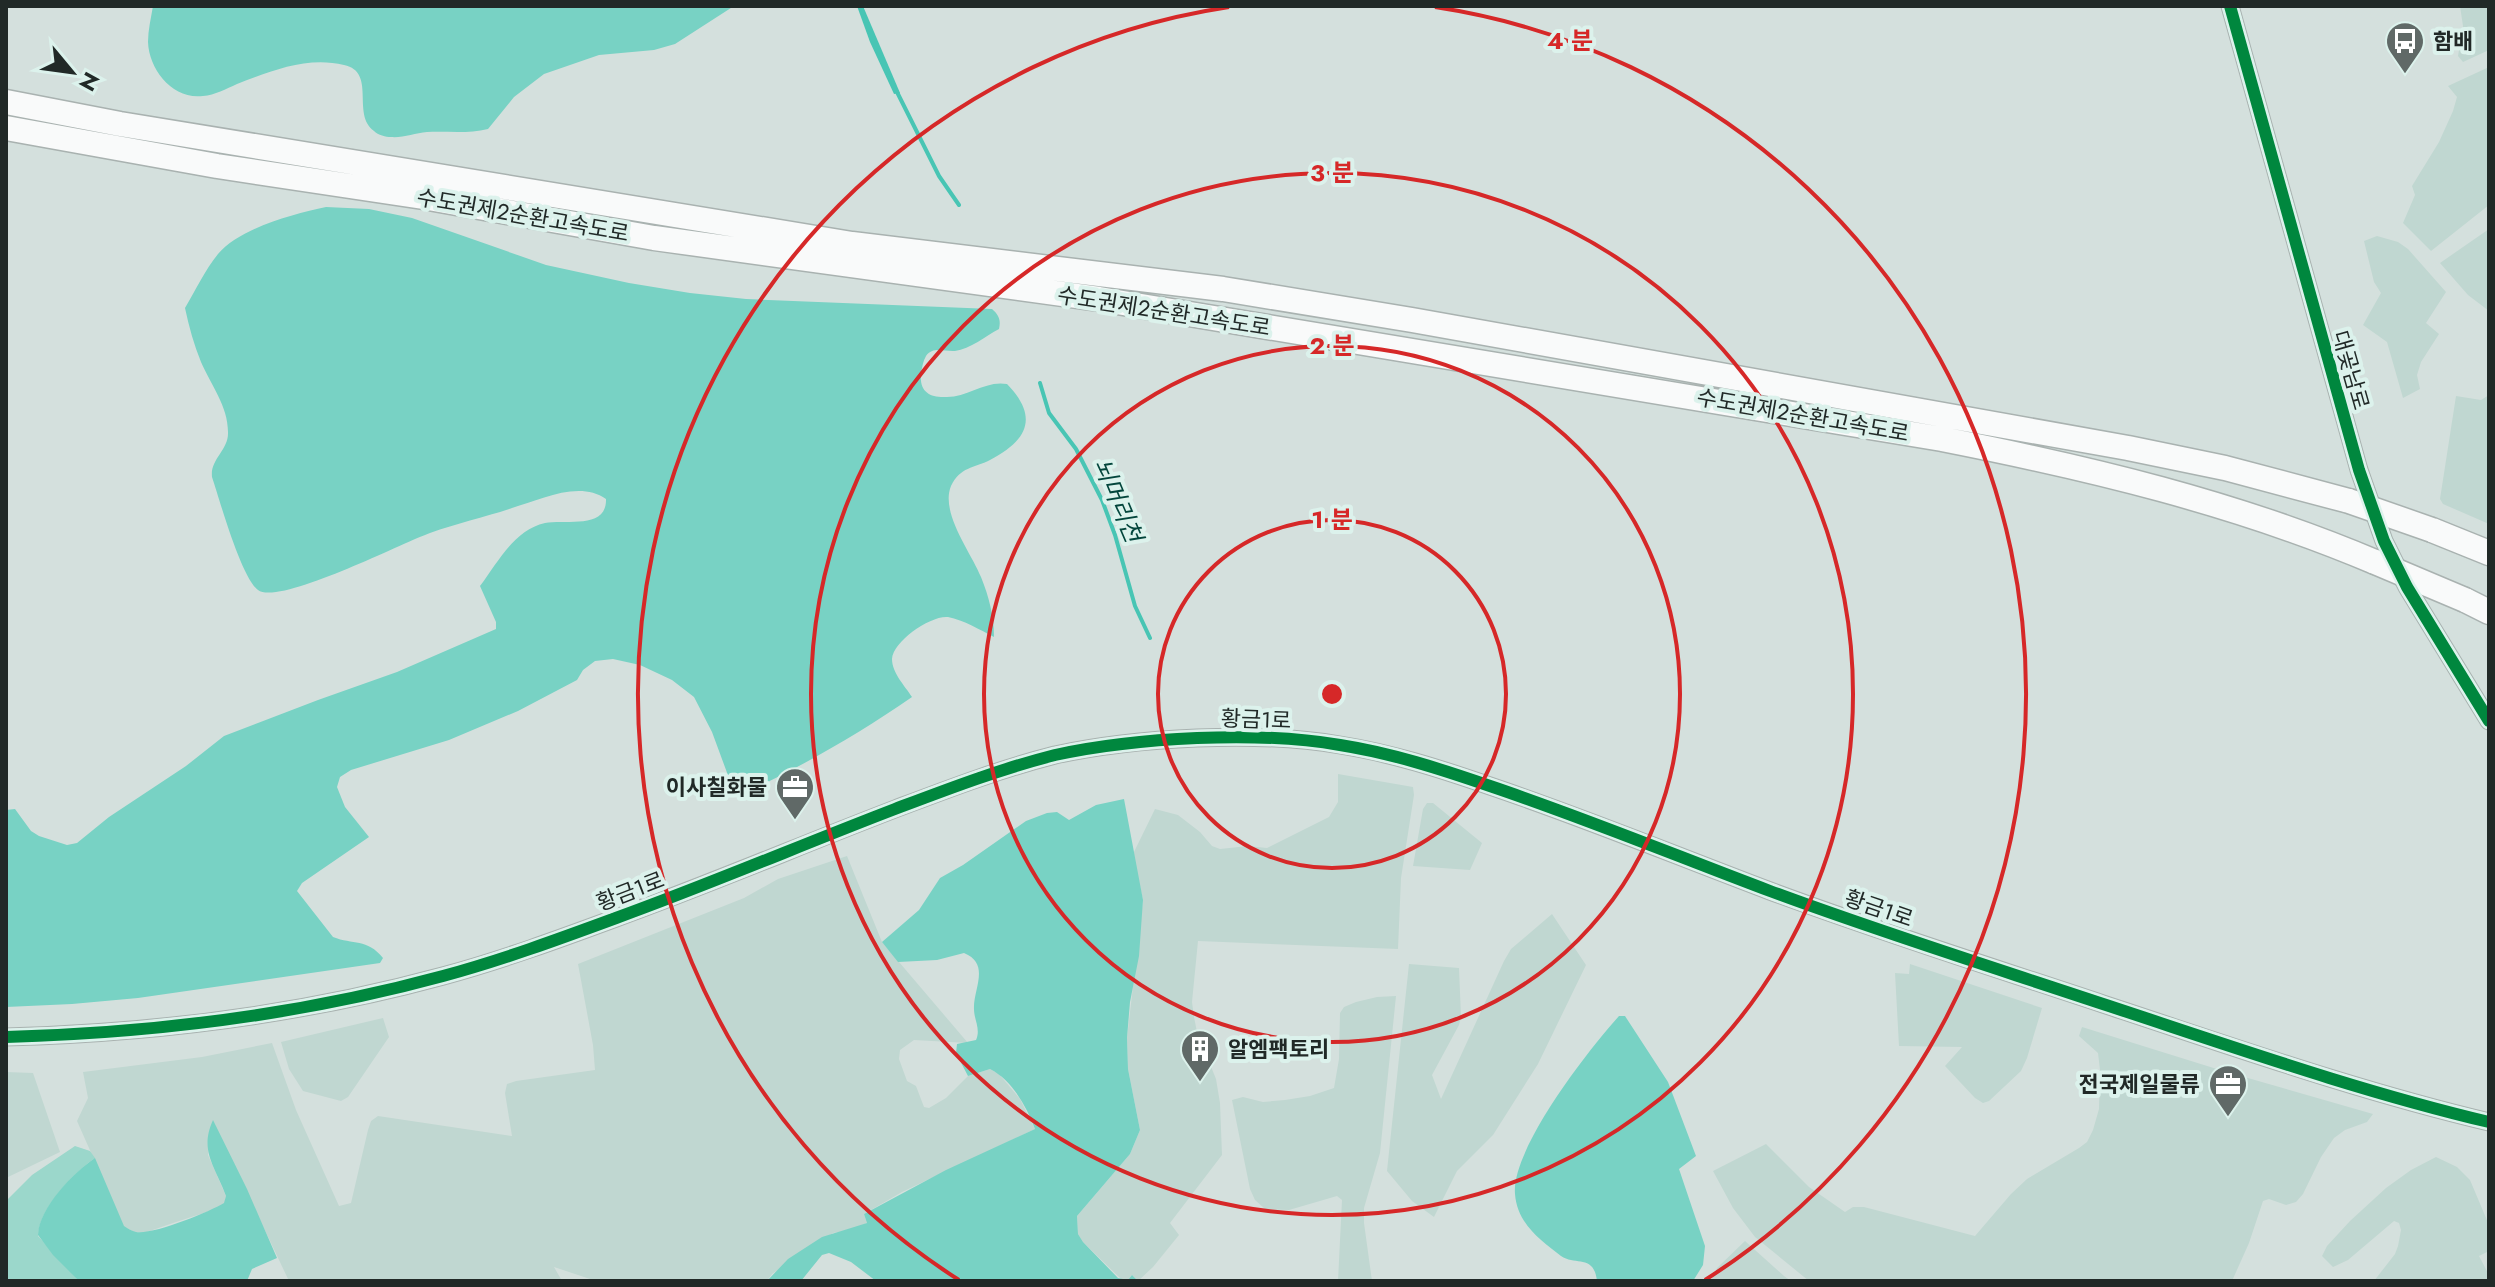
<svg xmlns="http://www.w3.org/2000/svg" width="2495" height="1287" viewBox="0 0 2495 1287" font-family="Jost,'Noto Sans KR',sans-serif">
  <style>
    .built { fill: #c0d7d1 }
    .green { fill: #9bd7cb }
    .forest { fill: #78d2c4 }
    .water { fill: #48c5b4 }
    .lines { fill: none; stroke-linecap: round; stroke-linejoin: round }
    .stream { stroke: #48c5b4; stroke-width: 4 }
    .tertiary-casing { stroke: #a9b2b0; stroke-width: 19 }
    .motorway-casing { stroke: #a9b2b0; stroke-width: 27 }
    .tertiary { stroke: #f9fafa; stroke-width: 16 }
    .motorway { stroke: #f9fafa; stroke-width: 24 }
    .motorway-bridge-casing { stroke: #a9b2b0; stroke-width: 27; stroke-linecap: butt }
    .motorway-bridge { stroke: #f9fafa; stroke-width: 24 }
    .cycleway-casing { stroke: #dcf2ec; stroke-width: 17 }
    .cycleway { stroke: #00873e; stroke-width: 12 }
    .ring { fill: none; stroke: #d62828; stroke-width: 4 }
    .labels { text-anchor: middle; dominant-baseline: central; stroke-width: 8; stroke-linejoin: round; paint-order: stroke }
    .poi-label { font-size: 22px; font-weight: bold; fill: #212927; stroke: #dcf2ec; text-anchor: start }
    .street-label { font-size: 22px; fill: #212927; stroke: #dcf2ec }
    .water-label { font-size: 24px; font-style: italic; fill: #03463c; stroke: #dcf2ec }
    .centre { fill: #d62828; stroke: #dcf2ec; stroke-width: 4 }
    .ring-label { font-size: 24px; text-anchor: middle; font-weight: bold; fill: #d62828; stroke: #dcf2ec; stroke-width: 8; stroke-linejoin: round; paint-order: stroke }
  </style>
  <rect width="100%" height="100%" fill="#d4e0dd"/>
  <path class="built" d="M 2460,6 L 2489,6 L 2489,50 L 2463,62 L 2458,56 L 2463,26 Z
    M 2489,67 L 2489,205 L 2431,251 L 2403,223 L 2415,195 L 2412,186 L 2439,142 L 2453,111 L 2457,97 L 2448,86 Z
    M 2489,229 L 2489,311 L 2468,295 L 2440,263 Z
    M 2377,236 L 2398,242 L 2408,249 L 2446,292 L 2426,323 L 2439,334 L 2421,362 L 2417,375 L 2420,389 L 2403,398 L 2387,342 L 2363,325 L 2381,293 L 2374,282 L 2364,241 Z
    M 2489,395 L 2489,524 L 2443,504 L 2440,499 L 2456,396 L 2481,400 Z
    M 1338,774 L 1413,787 L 1414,795 L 1401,878 L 1398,949 L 1198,941 L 1192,1002 L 1194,1017 L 1197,1032 L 1216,1079 L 1220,1103 L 1222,1155 L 1170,1223 L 1179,1235 L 1153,1267 L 1138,1281 L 1132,1275 L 1128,1280 L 1122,1280 L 1083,1242 L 1078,1234 L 1077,1216 L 1130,1154 L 1140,1130 L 1128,1069 L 1127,1038 L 1143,900 L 1133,854 L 1155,809 L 1178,815 L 1200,832 L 1212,846 L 1220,849 L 1248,846 L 1267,848 L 1329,817 L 1338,802 Z
    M 1427,803 L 1433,803 L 1482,843 L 1470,870 L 1413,866 L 1423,809 Z
    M 847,856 L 882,942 L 968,1043 L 914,1040 L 900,1050 L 899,1059 L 907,1081 L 916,1086 L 924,1107 L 929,1108 L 946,1098 L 968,1076 L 990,1069 L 999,1074 L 1020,1099 L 1035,1129 L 902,1192 L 864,1214 L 867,1223 L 851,1230 L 833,1233 L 772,1274 L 767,1281 L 596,1281 L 554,1267 L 562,1281 L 289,1281 L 213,1121 L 208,1155 L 226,1196 L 225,1203 L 213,1210 L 173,1223 L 147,1232 L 134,1232 L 124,1227 L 77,1121 L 88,1098 L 83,1072 L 202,1057 L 272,1043 L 296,1110 L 339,1206 L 351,1203 L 368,1130 L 371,1121 L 378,1116 L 512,1136 L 505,1093 L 507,1084 L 516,1081 L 595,1070 L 593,1045 L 578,964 L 744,898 L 778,879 Z
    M 1552,914 L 1586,965 L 1538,1064 L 1493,1135 L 1457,1171 L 1434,1217 L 1412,1201 L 1387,1171 L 1409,964 L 1459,968 L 1461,1017 L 1459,1025 L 1432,1075 L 1441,1099 L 1504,961 L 1511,949 Z
    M 1910,964 L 2042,1008 L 2027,1058 L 2021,1071 L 1989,1101 L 1983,1103 L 1975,1098 L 1945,1066 L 1962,1047 L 1899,1046 L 1895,973 L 1909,974 Z
    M 1396,996 L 1380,1153 L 1364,1208 L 1364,1223 L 1372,1281 L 1338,1281 L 1342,1200 L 1337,1196 L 1289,1210 L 1265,1209 L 1255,1200 L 1250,1189 L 1232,1100 L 1243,1097 L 1263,1102 L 1285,1100 L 1310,1096 L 1334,1088 L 1339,1059 L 1340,1013 L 1344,1007 L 1356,1002 L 1377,997 Z
    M 383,1018 L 389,1037 L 348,1097 L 341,1101 L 303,1091 L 289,1069 L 281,1042 Z
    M 2082,1027 L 2220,1070 L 2373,1114 L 2367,1122 L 2345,1130 L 2334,1138 L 2321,1157 L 2303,1194 L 2296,1202 L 2286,1205 L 2269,1199 L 2263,1201 L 2249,1243 L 2232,1281 L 1809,1281 L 1755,1237 L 1733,1208 L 1713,1171 L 1766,1144 L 1809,1187 L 1845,1212 L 1853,1207 L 1864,1207 L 1975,1236 L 2011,1194 L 2027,1179 L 2079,1148 L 2087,1142 L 2093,1130 L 2099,1109 L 2100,1070 L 2098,1053 L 2079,1036 Z
    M 6,1072 L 33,1073 L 60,1152 L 6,1178 Z
    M 2436,1157 L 2457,1167 L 2470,1180 L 2489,1225 L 2489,1251 L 2479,1256 L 2489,1275 L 2489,1281 L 2374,1281 L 2395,1254 L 2398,1246 L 2401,1230 L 2399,1223 L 2394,1221 L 2348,1260 L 2333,1267 L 2322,1256 L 2327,1246 L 2350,1221 L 2386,1188 L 2411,1170 Z
    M 1745,1241 L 1784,1276 L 1791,1281 L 1711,1281 L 1717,1268 Z"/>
  <path class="green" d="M 75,1146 L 90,1151 L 95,1158 C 73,1173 39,1209 38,1236 L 79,1281 L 6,1281 L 6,1201 L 32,1175 Z"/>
  <path class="forest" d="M 153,6 L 734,6 L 675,44 L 654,50 L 599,55 L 544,74 L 514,97 L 488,129 C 468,134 448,131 427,132 C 415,133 403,138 391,137 C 386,137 378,135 374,131 C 351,114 377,72 344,65 C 307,56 271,71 237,84 C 226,89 215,95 203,96 C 173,100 149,70 148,42 C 148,30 151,18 153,6 Z
    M 326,207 L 369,209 L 412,218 L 546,265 L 629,283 L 690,293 L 746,299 L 992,309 C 999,315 1001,320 999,329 C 986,336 970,349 955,351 C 945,352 933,346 926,356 C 923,361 922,368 921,373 C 919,392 930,398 947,397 C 968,397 986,380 1007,384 C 1039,417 1028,440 990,460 C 974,468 960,467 951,486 C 940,513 971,552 981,577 C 989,597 994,616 994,637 C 980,630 964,620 948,617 C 931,615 893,641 892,659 C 892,673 905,686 912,697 C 857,735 798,769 736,797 L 712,732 L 694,697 L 672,680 L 640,665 L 613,659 L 595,661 L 583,670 L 577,680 L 518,711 L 449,740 L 351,770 L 340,777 L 337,787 L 345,807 L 369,837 L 302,883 L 297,891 L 333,937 C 353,945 367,938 383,958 L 380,963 L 138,998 L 72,1004 L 6,1007 L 6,810 L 15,809 L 31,831 L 39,836 L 67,845 L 77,843 L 109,817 L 186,766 L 224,736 L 318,700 L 397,672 L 496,629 L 496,622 L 480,586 C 498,562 514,530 545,523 C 565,519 607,530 606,499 C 579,480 540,500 512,508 C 485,517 457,523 430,533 C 402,543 279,606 258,590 C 241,577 220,501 212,477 C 210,459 229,450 228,432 C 228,406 211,385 201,362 C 194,345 189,327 185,308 C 195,291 205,270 218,254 C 240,228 293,214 326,207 Z
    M 1124,799 L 1143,900 L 1139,956 L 1130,1002 L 1127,1038 L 1128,1069 L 1140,1130 L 1130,1154 L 1077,1216 L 1078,1234 L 1083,1242 L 1118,1278 L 1128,1280 L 1132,1275 L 1138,1281 L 876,1281 L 851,1262 L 829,1253 L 822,1255 L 801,1281 L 767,1281 L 788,1259 L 822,1237 L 867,1223 L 864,1214 L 946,1170 L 1035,1129 C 1027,1107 1012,1080 990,1069 L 968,1076 L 956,1053 L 957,1044 L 976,1040 C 981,1029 974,1020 974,1009 C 973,989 991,964 964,953 L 937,960 L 898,962 L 882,942 L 919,910 L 940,878 L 963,865 L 1026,821 L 1047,813 L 1057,812 L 1069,820 L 1096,805 Z
    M 1619,1016 L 1625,1016 L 1668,1082 L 1696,1156 L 1679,1169 L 1705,1246 L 1703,1265 L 1693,1281 L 1597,1281 C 1594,1254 1576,1266 1561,1256 C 1540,1240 1517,1223 1515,1194 C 1511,1149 1589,1049 1619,1016 Z
    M 213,1120 L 247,1189 L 277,1258 L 252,1269 L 247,1281 L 79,1281 L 53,1255 L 38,1235 C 39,1208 73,1173 95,1158 L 124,1226 C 128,1229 132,1231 136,1232 C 153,1235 209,1212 224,1203 L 226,1196 C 215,1166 199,1151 213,1120 Z"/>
  <path class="water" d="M 857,6 L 863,6 L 900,93 L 894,94 L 870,42 Z"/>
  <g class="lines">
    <path class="stream" d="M 897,92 L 939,176 L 959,205
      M 1040,383 L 1049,413 L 1076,449 L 1102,500 L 1115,535 L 1135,606 L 1150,638"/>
    <g class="tertiary-casing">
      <path id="tertiary" d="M 2230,6 L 2359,470 L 2384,541 L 2407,587 L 2489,721
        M 6,1037 C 154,1033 300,1015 443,976 C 502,960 559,939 616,918 C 710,884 801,845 895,809 C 948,789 1000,769 1055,755 C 1101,745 1150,740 1197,738 C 1244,736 1293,737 1340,745 C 1391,753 1441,769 1490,786 C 1585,818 1677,856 1770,891 C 1880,932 1992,967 2103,1004 C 2231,1046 2358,1091 2489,1122"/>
    </g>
    <g class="motorway-casing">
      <path id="motorway" d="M 6,102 L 120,124 L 852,244 L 1223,289 L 1412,320 L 2128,448 L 2225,468 L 2349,501
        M 6,128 L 217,166 L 423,197 L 654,238 L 1099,299 L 1942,439 C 2089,468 2236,503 2375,562
        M 2432,530 L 2489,553
        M 2465,600 L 2489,612"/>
    </g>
    <use href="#tertiary" class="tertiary"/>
    <use href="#motorway" class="motorway"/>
    <g class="motorway-bridge-casing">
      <path id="motorway-bridge" d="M 2349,501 L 2432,530
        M 2375,562 L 2465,600"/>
    </g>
    <use href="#motorway-bridge" class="motorway-bridge"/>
    <g class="cycleway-casing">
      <path id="cycleway" d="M 2230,6 L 2359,470 L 2384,541 L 2407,587 L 2489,721
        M 6,1037 C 154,1033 300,1015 443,976 C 502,960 559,939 616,918 C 710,884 801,845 895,809 C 948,789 1000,769 1055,755 C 1101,745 1150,740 1197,738 C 1244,736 1293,737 1340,745 C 1391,753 1441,769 1490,786 C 1585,818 1677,856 1770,891 C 1880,932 1992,967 2103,1004 C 2231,1046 2358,1091 2489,1122"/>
    </g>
    <use href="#cycleway" class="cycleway"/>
  </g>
  <g class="ring">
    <circle cx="1332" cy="694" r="174"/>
    <circle cx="1332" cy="694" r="348"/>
    <circle cx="1332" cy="694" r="521"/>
    <path d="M959 1280A695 695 0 0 1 1229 7M1435 7A695 695 0 0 1 1705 1280"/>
  </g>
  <defs>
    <g id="bus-pin" transform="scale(2)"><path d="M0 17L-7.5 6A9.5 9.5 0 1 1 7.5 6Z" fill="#606967" stroke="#dcf2ec"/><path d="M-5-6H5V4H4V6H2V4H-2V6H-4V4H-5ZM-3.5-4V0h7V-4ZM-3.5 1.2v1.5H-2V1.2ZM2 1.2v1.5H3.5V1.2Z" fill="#fff"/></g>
    <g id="office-pin" transform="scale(2)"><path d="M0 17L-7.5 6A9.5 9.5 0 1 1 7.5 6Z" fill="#606967" stroke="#dcf2ec"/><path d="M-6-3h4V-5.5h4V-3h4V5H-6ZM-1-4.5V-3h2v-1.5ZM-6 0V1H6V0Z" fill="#fff"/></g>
    <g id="building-pin" transform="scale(2)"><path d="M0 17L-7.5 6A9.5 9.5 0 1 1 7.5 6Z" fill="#606967" stroke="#dcf2ec"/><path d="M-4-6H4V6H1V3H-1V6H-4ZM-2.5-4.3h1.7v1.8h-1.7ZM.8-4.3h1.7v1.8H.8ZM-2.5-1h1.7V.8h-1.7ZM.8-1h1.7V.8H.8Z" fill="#fff"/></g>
  </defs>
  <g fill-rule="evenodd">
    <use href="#bus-pin" x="2405" y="41"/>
    <use href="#office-pin" x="795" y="787"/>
    <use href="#building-pin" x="1200" y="1049"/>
    <use href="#office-pin" x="2228" y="1084"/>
  </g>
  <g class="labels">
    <g class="poi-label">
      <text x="2433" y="41">함배</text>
      <text x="767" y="787" text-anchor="end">이사칠화물</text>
      <text x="1228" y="1049">알엠팩토리</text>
      <text x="2200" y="1084" text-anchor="end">전국제일물류</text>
    </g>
    <g class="street-label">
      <text transform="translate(523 215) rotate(10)">수도권제2순환고속도로</text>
      <text transform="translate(1164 311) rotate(9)">수도권제2순환고속도로</text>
      <text transform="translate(2351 370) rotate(74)">대곶남로</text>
      <text transform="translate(1803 415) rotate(10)">수도권제2순환고속도로</text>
      <text transform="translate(1256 719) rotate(2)">황금1로</text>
      <text transform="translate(630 891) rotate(-21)">황금1로</text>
      <text transform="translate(1879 908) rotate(19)">황금1로</text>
    </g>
    <g class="water-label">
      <text transform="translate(1118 500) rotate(67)">뇌머리천</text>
    </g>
  </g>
  <circle cx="1332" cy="694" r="12" class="centre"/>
  <g class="ring-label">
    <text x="1570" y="49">4 분</text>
    <text x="1332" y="181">3 분</text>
    <text x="1332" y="354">2 분</text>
    <text x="1332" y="528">1 분</text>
  </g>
  <rect width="2495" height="1287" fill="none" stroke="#212927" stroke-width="16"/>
  <g transform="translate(72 72) rotate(119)" stroke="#dcf2ec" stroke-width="6" paint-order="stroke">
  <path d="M0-6L14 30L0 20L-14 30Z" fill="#212927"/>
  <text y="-12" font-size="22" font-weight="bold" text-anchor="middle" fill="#212927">N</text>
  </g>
</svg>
